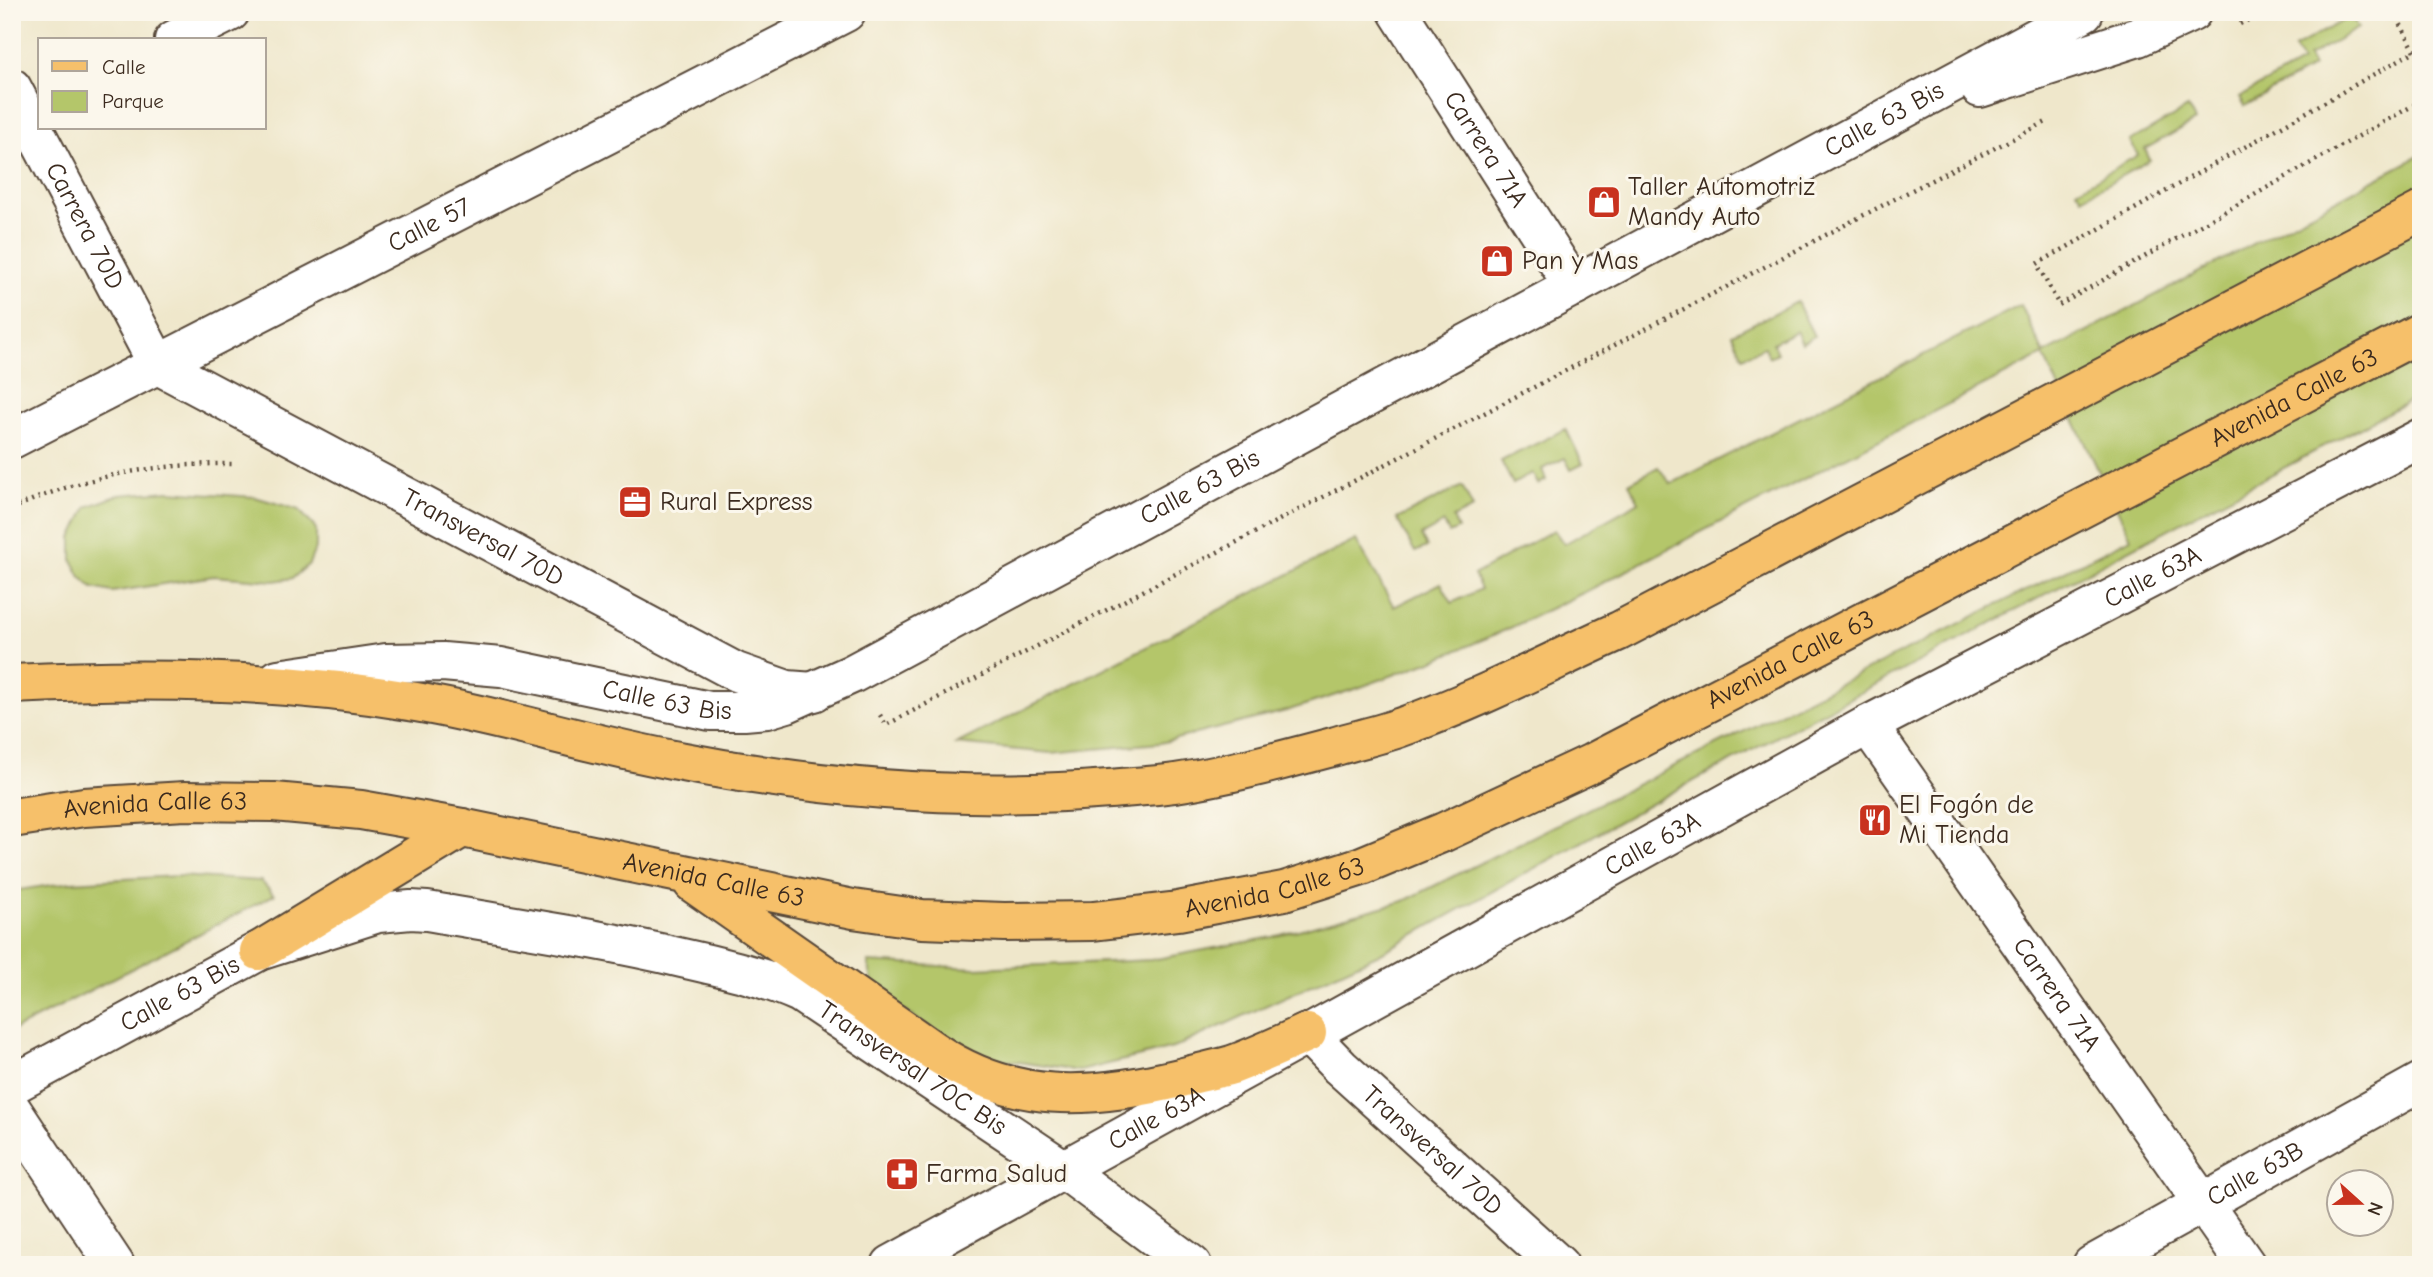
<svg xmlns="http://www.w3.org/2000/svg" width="2433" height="1277" viewBox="0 0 2433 1277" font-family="'Comic Neue',sans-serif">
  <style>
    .green { fill: #b4c66a; stroke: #787844; stroke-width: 2 }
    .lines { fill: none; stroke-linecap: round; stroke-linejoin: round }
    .minor-casing { stroke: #564638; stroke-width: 42 }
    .major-casing { stroke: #564638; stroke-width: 42 }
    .path { stroke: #564638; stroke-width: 4.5; stroke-dasharray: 2 5; stroke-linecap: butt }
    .minor { stroke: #fff; stroke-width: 38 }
    .major { stroke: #f6c06b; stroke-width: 38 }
    .labels { text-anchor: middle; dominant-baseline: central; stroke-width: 6; stroke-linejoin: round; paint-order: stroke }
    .street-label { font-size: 26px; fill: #3b2a1e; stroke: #fbf7ec }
    .poi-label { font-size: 26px; fill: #3b2a1e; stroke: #fbf7ec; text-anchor: start }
  </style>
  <rect width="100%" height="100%" fill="#fbf7ec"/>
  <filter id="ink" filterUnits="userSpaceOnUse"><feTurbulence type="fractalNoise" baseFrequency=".0143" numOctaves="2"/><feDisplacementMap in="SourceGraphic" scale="14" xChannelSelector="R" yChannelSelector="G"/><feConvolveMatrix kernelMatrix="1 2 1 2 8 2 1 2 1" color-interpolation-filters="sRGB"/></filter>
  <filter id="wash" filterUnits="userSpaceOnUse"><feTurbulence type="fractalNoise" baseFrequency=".00686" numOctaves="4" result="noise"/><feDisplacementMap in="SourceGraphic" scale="28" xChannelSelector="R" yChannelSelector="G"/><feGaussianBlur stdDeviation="1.57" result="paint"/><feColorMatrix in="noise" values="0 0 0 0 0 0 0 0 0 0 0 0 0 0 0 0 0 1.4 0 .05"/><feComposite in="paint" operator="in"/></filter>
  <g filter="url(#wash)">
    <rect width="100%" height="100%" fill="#efe7cb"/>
    <path class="green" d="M 2351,16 L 2358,28 L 2308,57 L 2313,67 L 2245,106 L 2240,97 L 2302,62 L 2294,48 Z
      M 2188,108 L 2195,121 L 2145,149 L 2150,160 L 2082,198 L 2077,190 L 2138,155 L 2130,141 Z
      M 2421,155 L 2421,395 L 1658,800 L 1379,954 L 1173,1048 L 1080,1071 L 991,1058 L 942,1036 L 874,990 L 868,962 L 975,968 L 1151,960 L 1273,937 L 1404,901 L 2131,538 L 2043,355 L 1589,590 L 1508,629 L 1434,660 L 1358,688 L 1286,711 L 1160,743 L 1051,753 L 956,744 L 1356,540 L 1394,607 L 1441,583 L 1452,603 L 1481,589 L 1474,575 L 1554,530 L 1564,544 L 1639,502 L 1629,483 L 1658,467 L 1671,484 L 2021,305 L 2044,354 Z
      M 1797,302 L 1814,336 L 1802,343 L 1796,331 L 1773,343 L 1778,353 L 1769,357 L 1764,347 L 1743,357 L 1732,334 Z
      M 1566,429 L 1583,464 L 1571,470 L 1565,458 L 1542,469 L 1546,480 L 1538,484 L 1532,473 L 1513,484 L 1501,461 Z
      M 1462,486 L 1473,508 L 1453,518 L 1458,529 L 1449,533 L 1444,523 L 1421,536 L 1427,547 L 1415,552 L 1397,519 Z
      M 169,491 L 255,497 L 299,510 L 316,529 L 316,546 L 309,564 L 293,578 L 274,581 L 214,576 L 112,592 L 93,588 L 81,577 L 72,560 L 72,538 L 87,507 L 119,495 Z
      M 177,876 L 261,881 L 274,895 L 12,1031 L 12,891 L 71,882 Z"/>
  </g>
  <g filter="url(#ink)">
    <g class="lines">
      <g class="minor-casing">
        <g id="minor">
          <path id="s1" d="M 1398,12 L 1574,287"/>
          <path d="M 174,40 L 230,12"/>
          <path id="s2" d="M 12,88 L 158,365"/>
          <path d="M 1980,88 L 2138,37 L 2192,12"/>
          <path id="s3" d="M 158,365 L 736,672 L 787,690 L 814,692"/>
          <path id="s4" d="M 12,439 L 846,12"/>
          <path id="s5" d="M 278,679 L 386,663 L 443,662 L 501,667 L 710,711 L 744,711 L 767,709 L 787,703 L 852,674 L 2084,12"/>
          <path id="s6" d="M 1868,725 L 2246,1265"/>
          <path id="s7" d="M 1307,1033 L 1340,1067 L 1559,1265"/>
          <path id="s8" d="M 12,1085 L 259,951 L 378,913 L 411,910 L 427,911 C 512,926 598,938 682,958 C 722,967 762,976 800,993 L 1063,1169 L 1192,1265"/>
          <path d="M 12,1110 L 115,1265"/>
          <path id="s9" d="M 891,1265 L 1868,725 L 2421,438"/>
          <path id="s10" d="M 2092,1265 L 2421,1082"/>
        </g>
      </g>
      <g class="major-casing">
        <g id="major">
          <path d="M 12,684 C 148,677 282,679 416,702 C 503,717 587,744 673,760 C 816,788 964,801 1109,789 C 1131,787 1153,786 1175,783 C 1229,775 1283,760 1336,746 C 1359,739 1384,734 1407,725 C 1478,700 1550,662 1619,631 L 2421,211"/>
          <path id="s11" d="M 12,818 L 84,807 L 185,801 L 274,802 L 361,810 L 462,828 L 853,909 L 922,919 L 1004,922 L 1093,921 L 1178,911 L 1284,891 L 1362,866 L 1444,832 L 1592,763 L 2421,332"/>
          <path d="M 693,883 L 932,1050 C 1012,1104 1089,1100 1180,1078 C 1197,1073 1215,1070 1232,1065 C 1257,1056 1282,1044 1307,1033"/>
          <path d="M 259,951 L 462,828"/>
        </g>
      </g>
      <path class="path" d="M 2394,12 L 2415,51 L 2037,264 L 2059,305 L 2421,101
        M 2240,24 L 2264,12
        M 12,509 C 81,476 158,463 233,464
        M 880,715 L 886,725 L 1912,190 L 2048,121"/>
      <use href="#minor" class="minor"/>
      <use href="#major" class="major"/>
    </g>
  </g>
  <defs>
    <g id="shop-square" transform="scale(1.75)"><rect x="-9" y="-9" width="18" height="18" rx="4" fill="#c8321e" stroke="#fbf7ec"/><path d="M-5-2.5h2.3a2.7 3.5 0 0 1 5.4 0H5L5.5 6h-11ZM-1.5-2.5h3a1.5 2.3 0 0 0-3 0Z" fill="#fff"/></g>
    <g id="office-square" transform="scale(1.75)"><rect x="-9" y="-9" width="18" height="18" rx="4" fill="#c8321e" stroke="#fbf7ec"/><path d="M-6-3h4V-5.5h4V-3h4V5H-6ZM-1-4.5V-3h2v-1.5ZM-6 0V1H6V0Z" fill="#fff"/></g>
    <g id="restaurant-square" transform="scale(1.75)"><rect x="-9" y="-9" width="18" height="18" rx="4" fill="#c8321e" stroke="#fbf7ec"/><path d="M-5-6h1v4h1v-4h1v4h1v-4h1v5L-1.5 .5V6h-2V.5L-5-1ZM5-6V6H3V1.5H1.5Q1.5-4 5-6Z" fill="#fff"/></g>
    <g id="pharmacy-square" transform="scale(1.75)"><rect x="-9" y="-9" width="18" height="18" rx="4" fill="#c8321e" stroke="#fbf7ec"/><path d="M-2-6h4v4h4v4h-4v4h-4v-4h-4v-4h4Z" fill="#fff"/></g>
  </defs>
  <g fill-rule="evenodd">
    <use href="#shop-square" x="1604" y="202"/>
    <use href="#shop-square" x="1497" y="261"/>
    <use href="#office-square" x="635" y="502"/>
    <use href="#restaurant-square" x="1875" y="820"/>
    <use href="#pharmacy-square" x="902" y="1174"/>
  </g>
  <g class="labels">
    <g class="street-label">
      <text stroke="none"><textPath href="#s5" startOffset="1759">Calle 63 Bis</textPath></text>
      <text stroke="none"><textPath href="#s1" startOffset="163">Carrera 71A</textPath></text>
      <text stroke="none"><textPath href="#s2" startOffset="156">Carrera 70D</textPath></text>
      <text stroke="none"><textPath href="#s4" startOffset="469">Calle 57</textPath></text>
      <text stroke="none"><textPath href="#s11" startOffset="2412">Avenida Calle 63</textPath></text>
      <text stroke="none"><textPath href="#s5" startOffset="982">Calle 63 Bis</textPath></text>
      <text stroke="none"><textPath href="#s3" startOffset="368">Transversal 70D</textPath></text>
      <text stroke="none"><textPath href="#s9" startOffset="1437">Calle 63A</textPath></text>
      <text stroke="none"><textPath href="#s11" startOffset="1844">Avenida Calle 63</textPath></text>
      <text stroke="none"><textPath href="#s5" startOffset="394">Calle 63 Bis</textPath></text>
      <text stroke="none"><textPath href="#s11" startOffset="144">Avenida Calle 63</textPath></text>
      <text stroke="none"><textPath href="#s9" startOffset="870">Calle 63A</textPath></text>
      <text stroke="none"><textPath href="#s11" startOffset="710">Avenida Calle 63</textPath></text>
      <text stroke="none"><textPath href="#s11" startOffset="1278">Avenida Calle 63</textPath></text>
      <text stroke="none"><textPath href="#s8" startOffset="191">Calle 63 Bis</textPath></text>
      <text stroke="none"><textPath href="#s6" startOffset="329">Carrera 71A</textPath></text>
      <text stroke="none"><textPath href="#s8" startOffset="973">Transversal 70C Bis</textPath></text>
      <text stroke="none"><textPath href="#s9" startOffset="303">Calle 63A</textPath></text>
      <text stroke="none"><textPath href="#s7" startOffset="172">Transversal 70D</textPath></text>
      <text stroke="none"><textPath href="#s10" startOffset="187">Calle 63B</textPath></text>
    </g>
    <g class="poi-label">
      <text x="1628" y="187">Taller Automotriz<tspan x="1628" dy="30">Mandy Auto</tspan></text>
      <text x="1522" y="261">Pan y Mas</text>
      <text x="660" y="502">Rural Express</text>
      <text x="1899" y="805">El Fogón de<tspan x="1899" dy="30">Mi Tienda</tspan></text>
      <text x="926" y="1174">Farma Salud</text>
    </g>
  </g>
  <rect width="2433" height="1277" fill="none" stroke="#fbf7ec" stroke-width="42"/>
  <rect x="38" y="38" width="228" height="91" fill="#fbf7ec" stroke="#aea59a" stroke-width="2"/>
  <rect x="52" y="61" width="35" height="10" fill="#f6c06b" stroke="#aea59a" stroke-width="2"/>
  <text x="102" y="74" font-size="21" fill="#3b2a1e">Calle</text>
  <rect x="52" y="91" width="35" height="21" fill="#b4c66a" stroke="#aea59a" stroke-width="2"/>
  <text x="102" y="108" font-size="21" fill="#3b2a1e">Parque</text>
  <g transform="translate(2360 1203) rotate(111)"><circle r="33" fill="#fbf7ec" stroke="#aea59a" stroke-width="2"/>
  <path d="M0-5L12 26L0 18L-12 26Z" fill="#c8321e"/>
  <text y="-10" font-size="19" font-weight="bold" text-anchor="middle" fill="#3b2a1e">N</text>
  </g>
</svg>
